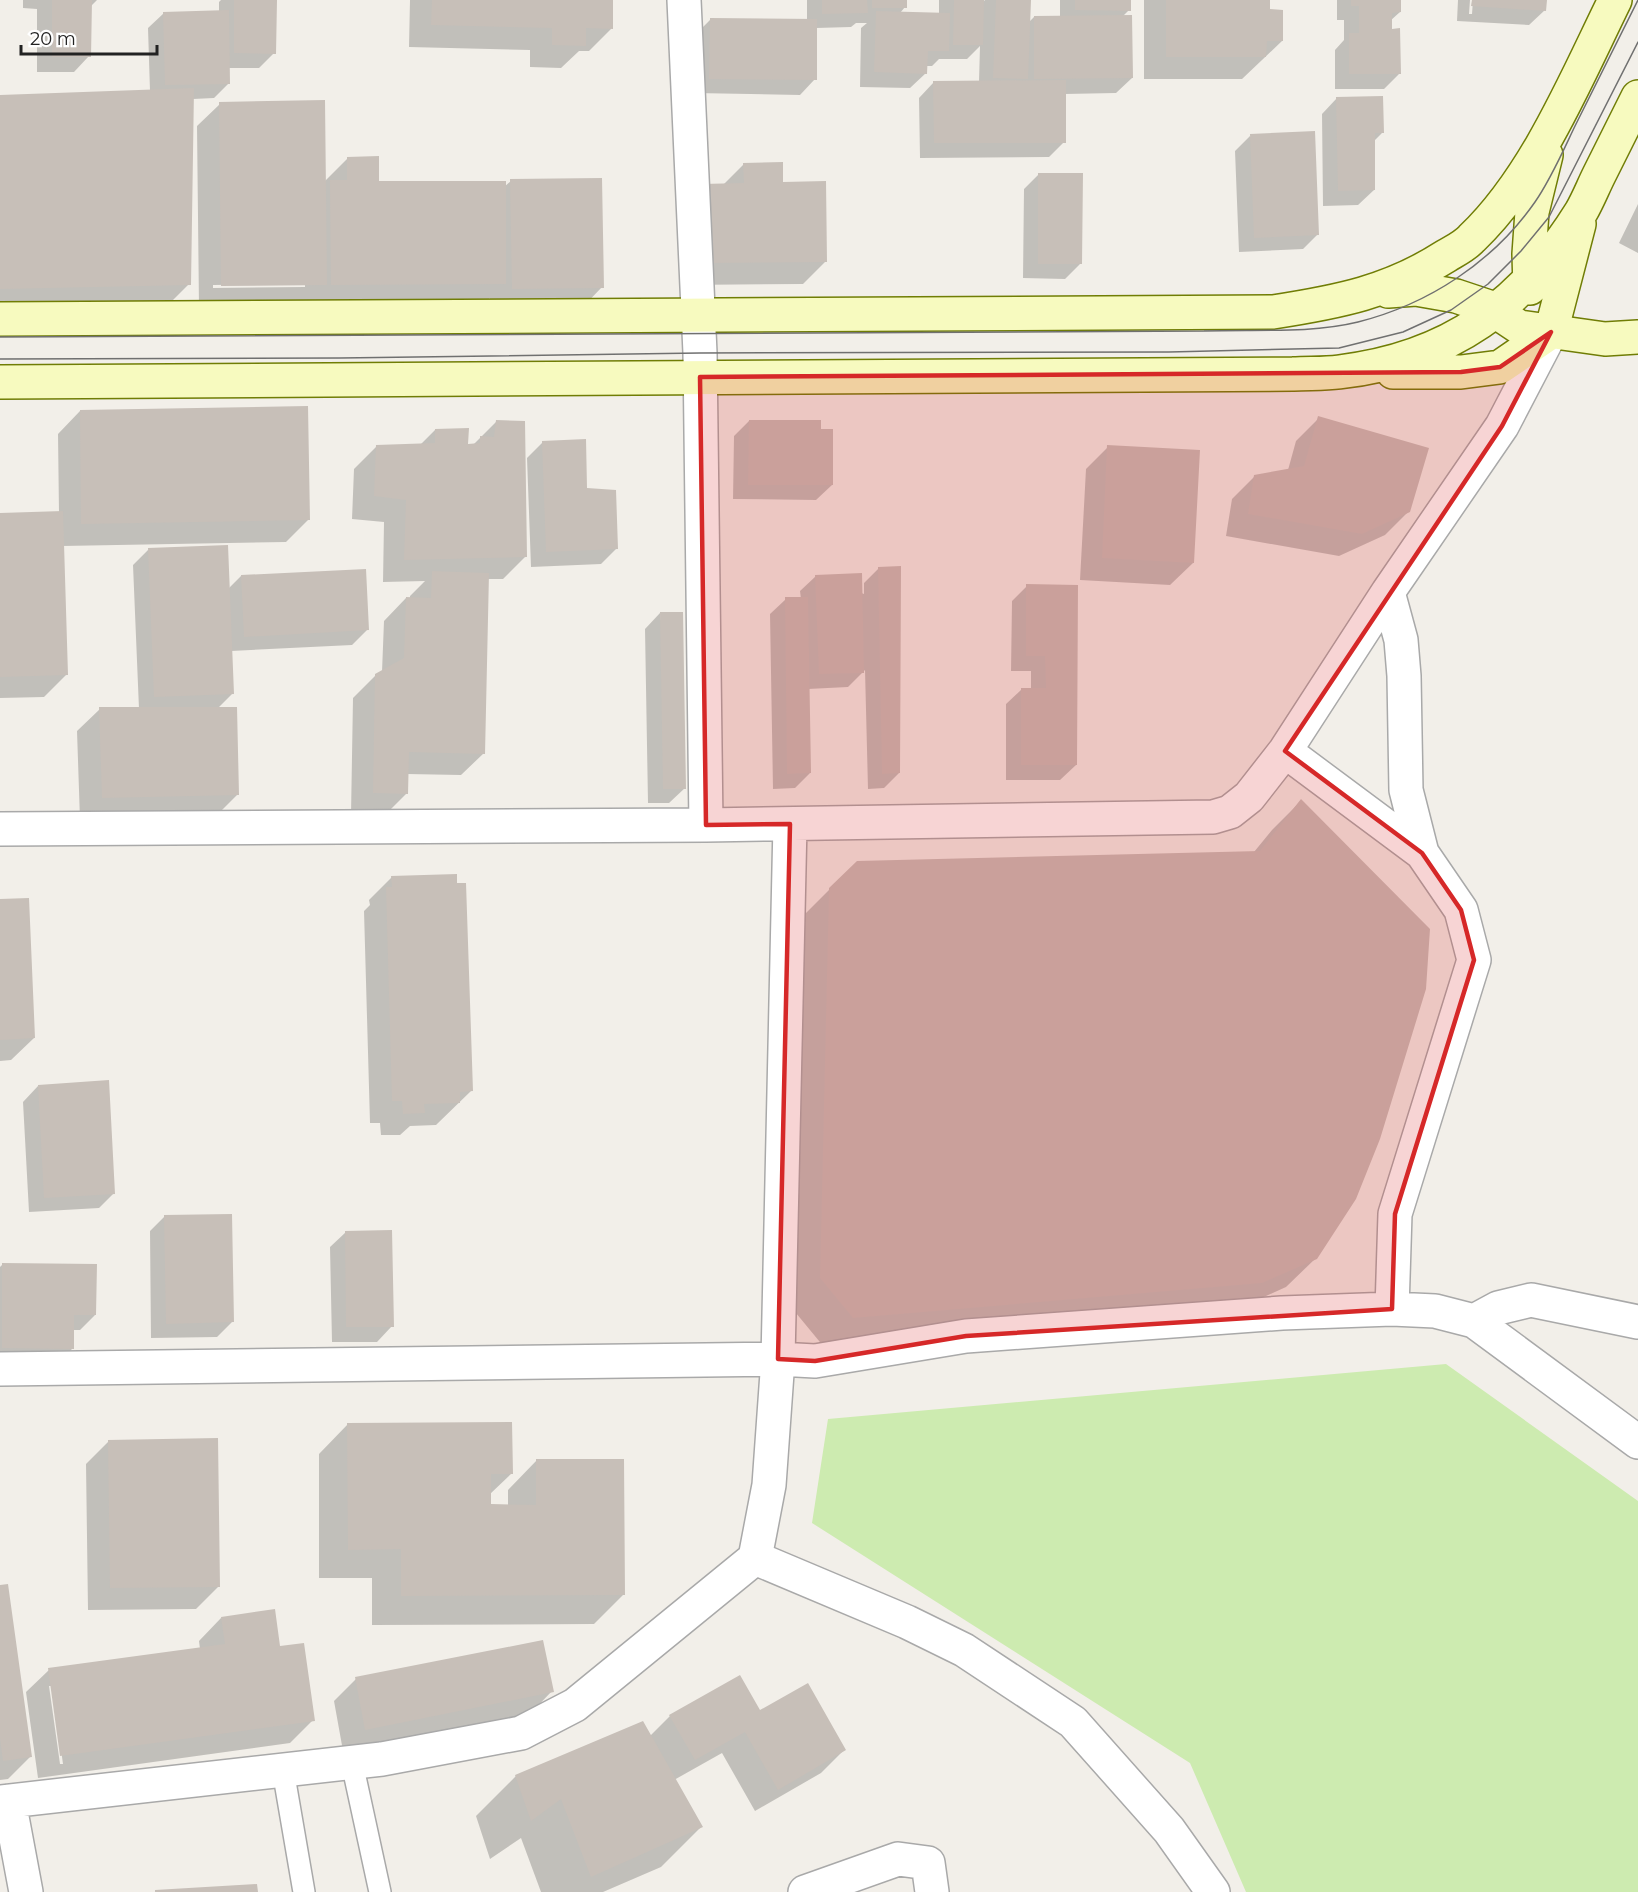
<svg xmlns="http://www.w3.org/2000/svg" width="1638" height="1892" viewBox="0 0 1638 1892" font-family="Montserrat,sans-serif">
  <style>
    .grass { fill: #cdebb0 }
    .shadow { fill: #0003; fill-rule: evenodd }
    .building { fill: #c7bfb8 }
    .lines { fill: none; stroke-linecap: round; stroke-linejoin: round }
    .lane-casing { stroke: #a9a9a9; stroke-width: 24 }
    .street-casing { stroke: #a9a9a9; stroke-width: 36 }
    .secondary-casing { stroke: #707d05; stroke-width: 36 }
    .lane { stroke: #fff; stroke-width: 21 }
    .street { stroke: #fff; stroke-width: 33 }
    .secondary { stroke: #f7fabf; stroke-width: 33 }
    .tram { stroke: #707070; stroke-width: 1.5 }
    .marked { fill: #d62828; fill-opacity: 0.2; stroke: #d62828; stroke-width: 4.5; stroke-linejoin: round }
  </style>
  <rect width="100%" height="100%" fill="#f2efe9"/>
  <path class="grass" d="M 1446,1364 L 1638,1501 L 1638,1892 L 1246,1892 L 1190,1763 L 812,1523 L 828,1419 Z"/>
  <path class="shadow" d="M 23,0 L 97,0 L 90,7 L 89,56 L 74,72 L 37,72 L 37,9 L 23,8 Z
    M 221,0 L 275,0 L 274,53 L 259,68 L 228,68 L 229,83 L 214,98 L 193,99 L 189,284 L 160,313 L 0,317 L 0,97 L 150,91 L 148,28 L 164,13 L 219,12 L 219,2 Z
    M 410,0 L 612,0 L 611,29 L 589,51 L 579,51 L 561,68 L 530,67 L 530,50 L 409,47 Z
    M 807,0 L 905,0 L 905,7 L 900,13 L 939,14 L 939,0 L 983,0 L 983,2 L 985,0 L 1030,0 L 1029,22 L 1034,17 L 1060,17 L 1060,0 L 1129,0 L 1129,10 L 1123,16 L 1132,78 L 1116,93 L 1065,94 L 1064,142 L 1049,157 L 920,158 L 919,98 L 934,82 L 979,82 L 980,46 L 967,59 L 939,59 L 932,66 L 926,66 L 926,73 L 910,88 L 860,87 L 861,28 L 867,23 L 856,23 L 851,27 L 816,28 L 815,79 L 800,95 L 694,93 L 695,35 L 710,20 L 807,21 Z
    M 1144,0 L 1269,0 L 1269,11 L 1282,41 L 1242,79 L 1144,79 Z
    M 1337,0 L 1400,0 L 1400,12 L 1390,21 L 1399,74 L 1384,89 L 1335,89 L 1335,50 L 1344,40 L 1344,20 L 1337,20 Z
    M 1458,0 L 1470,0 L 1469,14 L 1472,14 L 1473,0 L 1545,0 L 1545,10 L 1529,25 L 1457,21 Z
    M 1337,98 L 1382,133 L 1373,142 L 1374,190 L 1358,205 L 1323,206 L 1322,114 Z
    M 220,104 L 324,182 L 348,158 L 378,183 L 504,187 L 511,181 L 602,287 L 580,310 L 490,311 L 490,298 L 482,306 L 199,308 L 197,126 ZM 305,284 L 305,287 L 213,288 L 213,285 Z
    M 1250,136 L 1318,234 L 1303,249 L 1239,252 L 1235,151 Z
    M 744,164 L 782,184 L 826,261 L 803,284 L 681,285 L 723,185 Z
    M 1039,174 L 1080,264 L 1065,279 L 1023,278 L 1024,189 Z
    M 1638,204 L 1638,253 L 1619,243 Z
    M 80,411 L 308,520 L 286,542 L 62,546 L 66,675 L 44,697 L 0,698 L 0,515 L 59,513 L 58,434 Z
    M 1319,418 L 1408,512 L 1385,535 L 1339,556 L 1226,536 L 1232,499 L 1255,476 L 1288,470 L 1296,441 Z
    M 497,421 L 526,556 L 503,579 L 487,579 L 484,753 L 461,775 L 407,774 L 407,793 L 384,816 L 351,815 L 353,698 L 376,675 L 382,672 L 384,621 L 406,598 L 410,598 L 410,596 L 425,581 L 383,582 L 384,522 L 352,519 L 354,469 L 377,446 L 420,445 L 435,430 L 466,445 L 474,444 Z
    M 749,421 L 832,485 L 816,500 L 733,499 L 734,436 Z
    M 543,442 L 617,548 L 601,564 L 531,567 L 527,458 Z
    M 1108,447 L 1193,563 L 1170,585 L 1080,580 L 1086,469 Z
    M 148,550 L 228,589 L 241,576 L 367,630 L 352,645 L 231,651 L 232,694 L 217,709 L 238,794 L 215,817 L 80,820 L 77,731 L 100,709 L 139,709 L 133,565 Z
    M 879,568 L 899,773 L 884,788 L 868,789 L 865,670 L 848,687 L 808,689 L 810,773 L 795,788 L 773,789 L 770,614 L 786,599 L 801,599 L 800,591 L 816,576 L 864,594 L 864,583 Z
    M 1027,586 L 1076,765 L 1060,780 L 1006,780 L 1006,704 L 1022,689 L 1031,689 L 1031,671 L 1011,671 L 1012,601 Z
    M 660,613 L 685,788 L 669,803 L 648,803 L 645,629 Z
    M 1301,801 L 1316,1258 L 1286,1287 L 1231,1312 L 824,1347 L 791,1307 L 800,919 L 830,889 L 1254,852 L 1272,830 Z
    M 392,877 L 471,1091 L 436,1125 L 410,1126 L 400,1135 L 381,1135 L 380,1123 L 370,1123 L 364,911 L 370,905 L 369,900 Z
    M 0,901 L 34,1038 L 11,1060 L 0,1061 Z
    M 38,1086 L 114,1193 L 99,1208 L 29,1212 L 23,1102 Z
    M 165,1216 L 232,1322 L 217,1337 L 151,1338 L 150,1231 Z
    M 346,1232 L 392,1326 L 377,1342 L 332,1342 L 330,1247 Z
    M 2,1265 L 95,1315 L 80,1330 L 73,1330 L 73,1348 L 57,1364 L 0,1363 L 0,1267 Z
    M 348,1424 L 511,1474 L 489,1495 L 489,1506 L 508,1506 L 508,1490 L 537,1460 L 623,1595 L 594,1624 L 372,1625 L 372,1578 L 319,1578 L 319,1454 Z
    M 109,1441 L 219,1586 L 196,1609 L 88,1610 L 86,1464 Z
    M 0,1586 L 30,1757 L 8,1779 L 0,1780 Z
    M 221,1618 L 279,1648 L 313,1720 L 290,1743 L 38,1778 L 26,1692 L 49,1670 L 200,1649 L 199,1641 ZM 49,1686 L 52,1686 L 63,1764 L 60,1764 Z
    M 356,1679 L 552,1691 L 530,1714 L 343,1751 L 334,1701 Z
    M 670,1716 L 844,1750 L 821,1773 L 755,1811 L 722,1753 L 674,1780 L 701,1827 L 661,1867 L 603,1892 L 541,1892 L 521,1838 L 490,1859 L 476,1816 L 516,1776 L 650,1736 Z"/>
  <path class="building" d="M 52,0 L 92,0 L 91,57 L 52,57 Z
    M 234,0 L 277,0 L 276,54 L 234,53 Z
    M 432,0 L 613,0 L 613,29 L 586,28 L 586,46 L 552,45 L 552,28 L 431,25 Z
    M 822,0 L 867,0 L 868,13 L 822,14 Z
    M 872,0 L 907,0 L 907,8 L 872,8 Z
    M 954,0 L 984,0 L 983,45 L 953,45 Z
    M 996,0 L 1031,0 L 1028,79 L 993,78 Z
    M 1075,0 L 1131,0 L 1131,11 L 1075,10 Z
    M 1166,0 L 1270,0 L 1270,9 L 1283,10 L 1283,41 L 1267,41 L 1266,57 L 1166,57 Z
    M 1351,0 L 1401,0 L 1401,12 L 1392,13 L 1392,29 L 1400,28 L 1401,74 L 1349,74 L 1349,33 L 1359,33 L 1359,6 L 1351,6 Z
    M 1472,0 L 1547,0 L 1546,11 L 1471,6 Z
    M 229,10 L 230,84 L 165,85 L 163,12 Z
    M 876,11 L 950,13 L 949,51 L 928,51 L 927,74 L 874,72 Z
    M 1132,15 L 1133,78 L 1034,79 L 1034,16 Z
    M 710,18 L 817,19 L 817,80 L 709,79 Z
    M 1066,80 L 1066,143 L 934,143 L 933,81 Z
    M 194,88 L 191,285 L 0,289 L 0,95 Z
    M 1383,96 L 1384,133 L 1375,133 L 1375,190 L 1338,191 L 1336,97 Z
    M 325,100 L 327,285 L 221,286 L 219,102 Z
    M 1315,131 L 1319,235 L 1254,238 L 1250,134 Z
    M 379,156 L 379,181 L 506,181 L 506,284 L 331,285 L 330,180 L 347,180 L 347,157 Z
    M 783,162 L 783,182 L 826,181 L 827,262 L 703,263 L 702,184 L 744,183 L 743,163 Z
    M 1038,173 L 1083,173 L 1082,264 L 1038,264 Z
    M 602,178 L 604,288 L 512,289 L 510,179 Z
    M 308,406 L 310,520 L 81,524 L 80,410 Z
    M 1318,416 L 1429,448 L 1410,512 L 1362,534 L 1248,514 L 1254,475 L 1304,466 Z
    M 496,420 L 525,421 L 527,557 L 404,560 L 406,500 L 374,496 L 376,445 L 435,443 L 435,429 L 469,428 L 468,444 L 480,443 L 480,436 L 494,437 Z
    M 749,420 L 821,420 L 821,429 L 833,429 L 833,485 L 748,485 Z
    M 586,439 L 587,488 L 616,490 L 618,549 L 546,552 L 542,441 Z
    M 1107,445 L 1200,450 L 1194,563 L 1102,558 Z
    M 63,511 L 68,675 L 0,677 L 0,513 Z
    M 228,545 L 234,694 L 154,697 L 148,548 Z
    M 901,566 L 900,773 L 882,774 L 878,567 Z
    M 366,569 L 369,630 L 244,637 L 241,575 Z
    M 432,571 L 489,573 L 485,754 L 409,752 L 408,794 L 373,793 L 375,674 L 404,658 L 406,597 L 431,598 Z
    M 862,573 L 864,673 L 819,674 L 815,575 Z
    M 1026,584 L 1078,585 L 1077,765 L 1021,765 L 1021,688 L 1046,688 L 1045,656 L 1026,656 Z
    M 785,597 L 808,597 L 811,773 L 787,774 Z
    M 660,612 L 683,612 L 686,789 L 663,789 Z
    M 99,707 L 237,707 L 239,795 L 102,798 Z
    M 1301,799 L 1430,929 L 1426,989 L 1380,1139 L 1356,1199 L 1317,1259 L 1262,1283 L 853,1318 L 820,1278 L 829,888 L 857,861 L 1260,851 Z
    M 457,874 L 457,883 L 466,883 L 473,1091 L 460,1092 L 460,1103 L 424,1104 L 425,1113 L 403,1114 L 402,1101 L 392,1101 L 386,887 L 392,887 L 391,876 Z
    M 29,898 L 35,1038 L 0,1040 L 0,899 Z
    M 109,1080 L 115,1194 L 44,1198 L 38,1085 Z
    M 232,1214 L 234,1322 L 166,1324 L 164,1215 Z
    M 392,1230 L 394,1327 L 346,1327 L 345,1231 Z
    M 2,1263 L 97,1264 L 96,1315 L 74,1315 L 74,1349 L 2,1348 Z
    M 512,1422 L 513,1474 L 491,1474 L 491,1504 L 536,1505 L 536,1459 L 624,1459 L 625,1595 L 401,1596 L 401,1549 L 348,1550 L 347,1423 Z
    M 218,1438 L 220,1587 L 110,1588 L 108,1440 Z
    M 8,1584 L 32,1757 L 3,1761 L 0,1738 L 0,1585 Z
    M 275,1609 L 280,1646 L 304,1643 L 315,1721 L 60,1756 L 48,1668 L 225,1644 L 221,1617 Z
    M 543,1640 L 554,1692 L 365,1730 L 355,1677 Z
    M 740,1675 L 760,1710 L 808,1683 L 846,1750 L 778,1790 L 745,1732 L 695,1760 L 669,1715 Z
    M 643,1721 L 703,1827 L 591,1877 L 561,1799 L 531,1821 L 515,1775 Z
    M 257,1884 L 258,1892 L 155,1892 L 155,1890 Z"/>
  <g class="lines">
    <g class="lane-casing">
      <path id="lane" d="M 352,1763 L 380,1892
        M 283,1770 L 304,1892"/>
    </g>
    <g class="street-casing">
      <path id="street" d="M 684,0 L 700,353 L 706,825
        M 1388,592 L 1401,640 L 1404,676 L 1406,790 L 1422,853
        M 1285,751 L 1422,853 L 1461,910 L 1474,960 L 1395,1214 L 1392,1309
        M 0,829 L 706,825 L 1213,817 L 1230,812 L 1249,797 L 1285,751 L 1388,592 L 1502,426 L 1551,332
        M 1474,1321 L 1498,1308 L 1531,1300 L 1638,1322
        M 0,1369 L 778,1359 L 815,1361 L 966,1336 L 1282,1313 L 1392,1309 L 1435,1311 L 1474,1321 L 1638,1442
        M 755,1558 L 907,1622 L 964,1650 L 1073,1722 L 1169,1830 L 1213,1892
        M 9,1801 L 26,1892
        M 0,1802 L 382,1759 L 521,1733 L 575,1705 L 755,1558 L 769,1485 L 778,1359 L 790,824
        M 805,1892 L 898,1859 L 928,1863 L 932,1892"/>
    </g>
    <g class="secondary-casing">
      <path id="secondary" d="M 1530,288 L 1529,254 L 1532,212 L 1546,155
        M 1388,291 L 1416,289 L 1456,296 L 1489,307 L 1519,327 L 1605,339 L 1638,337
        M 0,319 L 1273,312 C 1338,302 1390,292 1446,256 C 1454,251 1465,246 1472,238 C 1536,177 1576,79 1615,0
        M 1393,372 L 1461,372 L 1500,367 L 1551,332 L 1579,224
        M 0,382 L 1293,374 C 1308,373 1324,374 1339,372 C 1450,359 1523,305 1581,212 C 1588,200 1593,187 1599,175 C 1612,149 1625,123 1638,97"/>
    </g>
    <use href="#lane" class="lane"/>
    <use href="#street" class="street"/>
    <use href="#secondary" class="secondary"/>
    <path class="tram" d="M 0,337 L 1204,331 C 1255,329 1309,334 1358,322 C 1429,304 1493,262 1535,202 C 1551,179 1563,151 1575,126 C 1596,84 1617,42 1638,0
      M 0,359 L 340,358 L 700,353 L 1169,352 L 1339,348 L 1403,332 L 1451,310 L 1488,284 L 1521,251 L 1549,217 L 1638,42"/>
  </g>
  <path class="marked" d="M 1551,332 L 1502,426 L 1285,751 L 1422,853 L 1461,910 L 1474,960 L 1395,1214 L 1392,1309 L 966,1336 L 815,1361 L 778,1359 L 790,824 L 706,825 L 700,377 L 1461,372 L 1500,367 Z"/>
  <path d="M21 45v9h136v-9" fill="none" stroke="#222222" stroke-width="3"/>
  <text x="30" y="45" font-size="18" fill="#222222" stroke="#ffffff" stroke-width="4.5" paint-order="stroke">20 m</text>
</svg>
